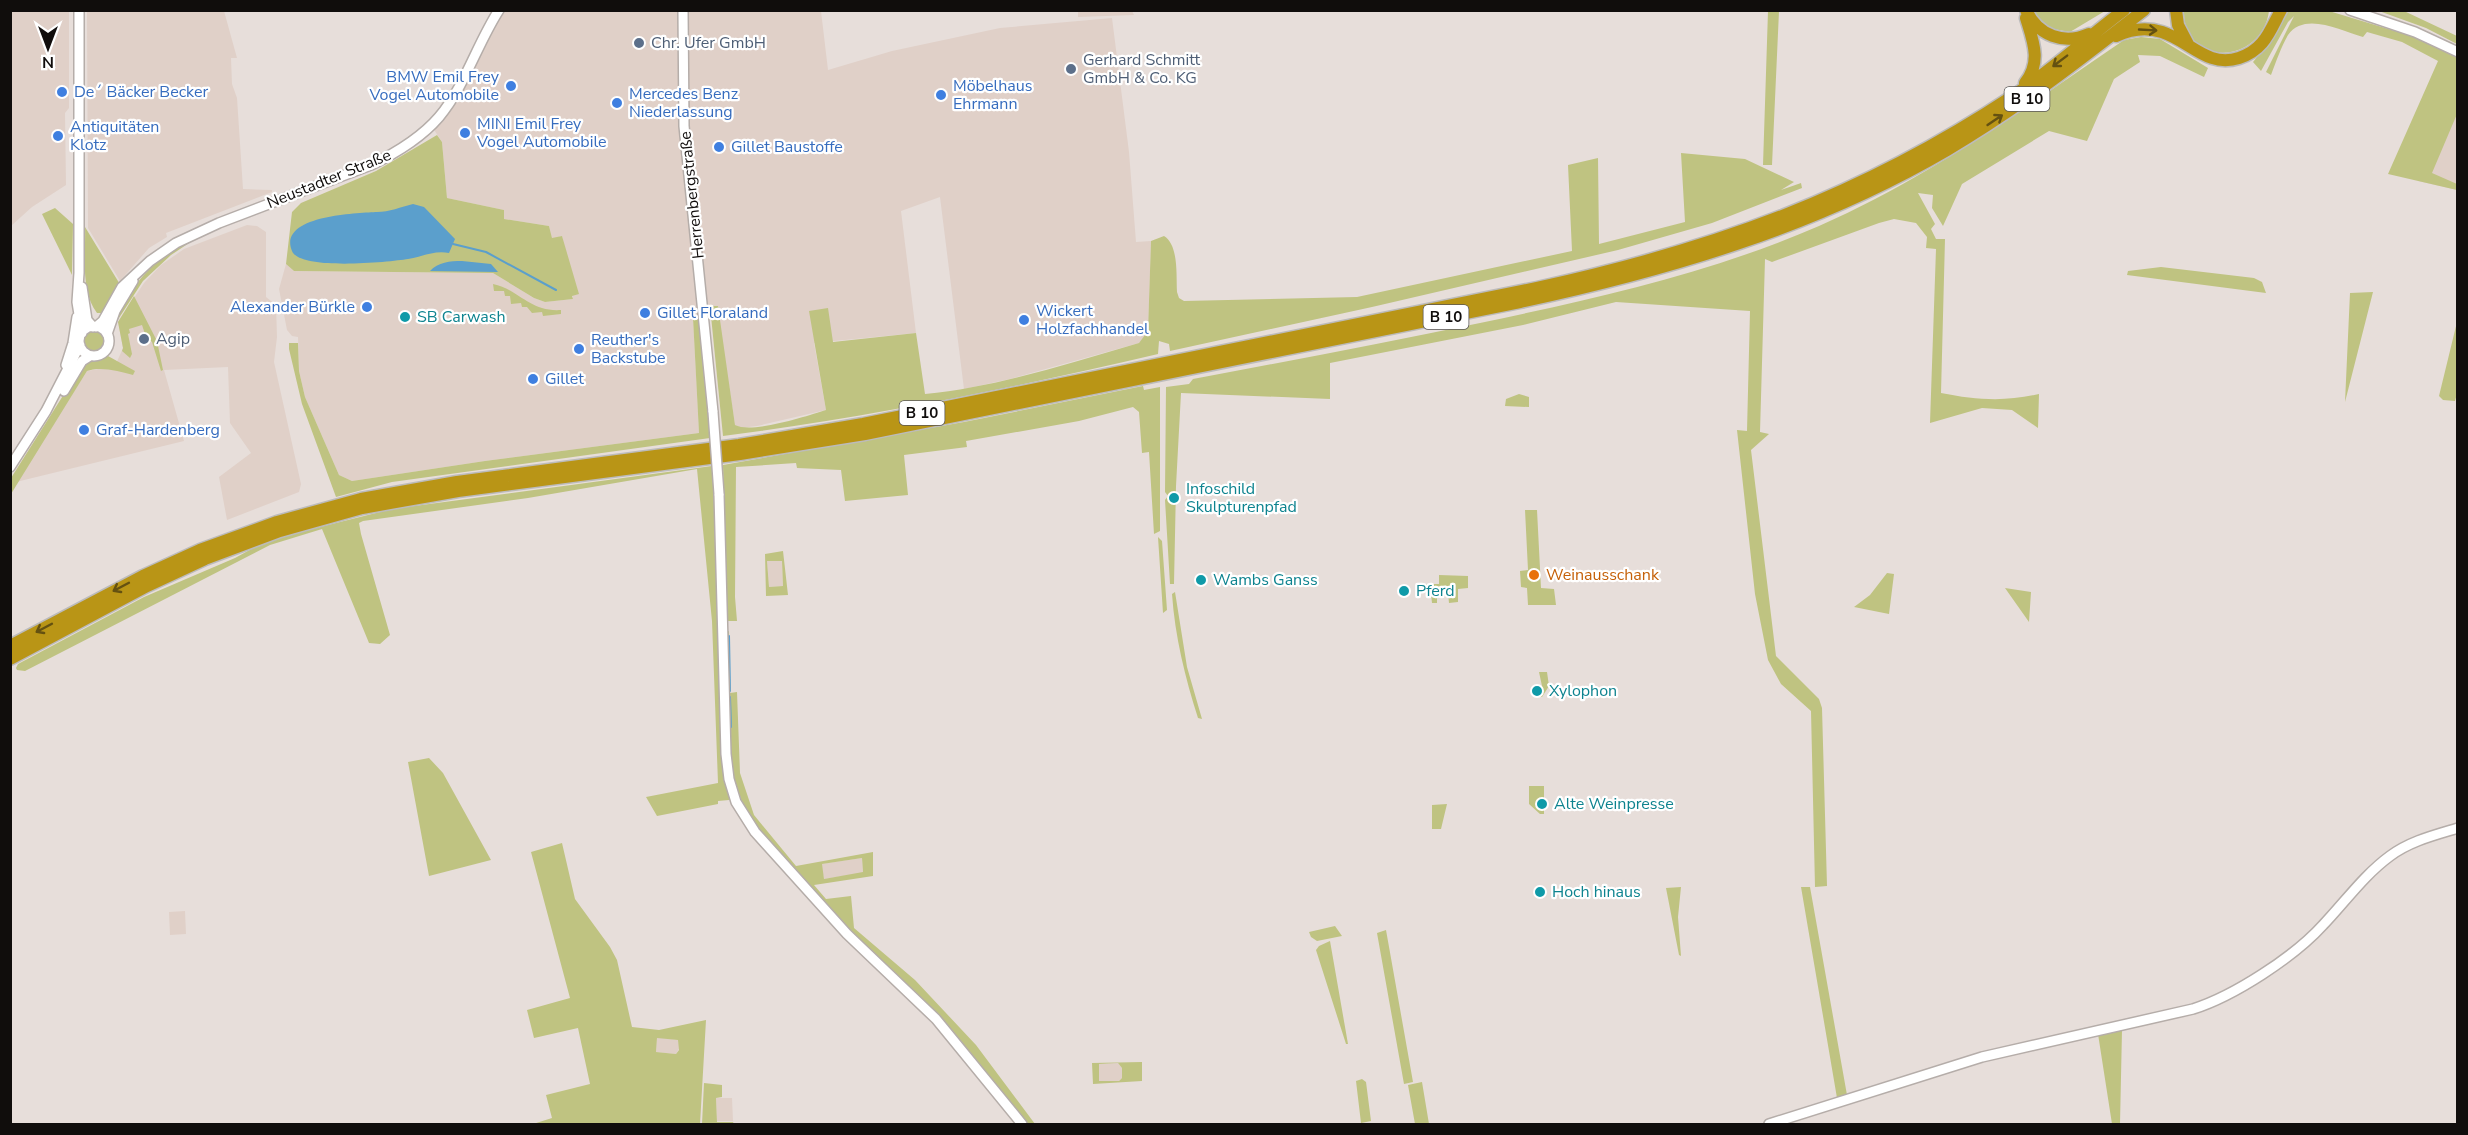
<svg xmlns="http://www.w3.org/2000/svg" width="2468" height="1135" viewBox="0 0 2468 1135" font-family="'Nunito Sans',sans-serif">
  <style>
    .built { fill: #e0d0c8 }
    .green { fill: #bfc381; fill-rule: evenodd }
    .water { fill: #5b9fcc }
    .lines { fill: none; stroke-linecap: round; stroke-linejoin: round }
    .stream { stroke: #5b9fcc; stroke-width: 2 }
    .secondary-casing { stroke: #b5ada9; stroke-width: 12 }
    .highway-casing { stroke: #bcbbbb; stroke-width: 15 }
    .secondary { stroke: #fff; stroke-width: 9 }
    .highway { stroke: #b99516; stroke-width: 12 }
    .secondary-bridge-casing { stroke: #b5ada9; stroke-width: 12; stroke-linecap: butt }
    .secondary-bridge { stroke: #fff; stroke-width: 9 }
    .oneway { stroke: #645111 }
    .service-dot { fill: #5c6f8a; stroke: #fff; stroke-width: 2 }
    .shop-dot { fill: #3f7fe0; stroke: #fff; stroke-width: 2 }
    .culture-dot { fill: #0f9aa8; stroke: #fff; stroke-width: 2 }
    .food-dot { fill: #e8710a; stroke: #fff; stroke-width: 2 }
    .labels { text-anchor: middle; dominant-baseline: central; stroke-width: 4.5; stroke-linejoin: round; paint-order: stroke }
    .shield { fill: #fff; stroke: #585655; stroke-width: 1.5 }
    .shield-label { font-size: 15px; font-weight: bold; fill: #100d0c }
    .service-label { font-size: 16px; fill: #4e5e75; stroke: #fff; text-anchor: start }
    .shop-label { font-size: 16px; fill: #366cbe; stroke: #fff; text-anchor: start }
    .street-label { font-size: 16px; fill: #100d0c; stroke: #fff }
    .culture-label { font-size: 16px; fill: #0d838f; stroke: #fff; text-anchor: start }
    .food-label { font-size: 16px; fill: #c56008; stroke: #fff; text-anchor: start }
  </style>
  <rect width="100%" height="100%" fill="#e7deda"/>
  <path class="built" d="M 11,10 L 69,11 L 69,108 L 65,113 L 66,185 L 32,207 L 11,226 Z
    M 87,11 L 224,11 L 237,58 L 231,58 L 232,84 L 237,98 L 243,189 L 272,190 L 272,192 L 166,233 L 167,237 L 149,248 L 120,281 L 88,228 Z
    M 497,11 L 821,11 L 828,70 L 892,51 L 1000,28 L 1112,18 L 1129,152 L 1136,242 L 1151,241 L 1148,331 L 1145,338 L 1139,343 L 1010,379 L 964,389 L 940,197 L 901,211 L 916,333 L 814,343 L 826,410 L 757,426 L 741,428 L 735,425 L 717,306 L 693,318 L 699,433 L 485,461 L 352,481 L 339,475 L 305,397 L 299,371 L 298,337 L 292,336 L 287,330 L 279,289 L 286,264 L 294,271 L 493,273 L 534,298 L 545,302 L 573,299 L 562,236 L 552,239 L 549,226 L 504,219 L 504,210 L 447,198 L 442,142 L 429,122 L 445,103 Z
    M 1078,11 L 1132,11 L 1134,15 L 1078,17 Z
    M 2457,92 L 2457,190 L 2418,181 Z
    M 247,225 L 257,226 L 266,232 L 266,297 L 276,305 L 277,337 L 274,362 L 301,484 L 299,492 L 227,520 L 219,477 L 251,453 L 230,423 L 228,367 L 164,370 L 184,441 L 16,482 L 87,371 L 115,366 L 123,348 L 118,322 L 144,283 L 161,265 L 184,249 Z
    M 782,560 L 783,586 L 769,587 L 767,561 Z
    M 862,858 L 863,873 L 824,879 L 821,864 Z
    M 185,911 L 186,934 L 170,935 L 169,912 Z
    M 657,1037 L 678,1040 L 680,1047 L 676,1054 L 656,1052 Z
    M 1118,1063 L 1122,1068 L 1123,1077 L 1119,1081 L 1099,1081 L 1098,1064 Z
    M 716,1098 L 732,1098 L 733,1121 L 717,1121 Z"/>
  <path class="green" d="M 2286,10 L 2329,11 L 2418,38 L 2457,56 L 2457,114 L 2432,173 L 2457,184 L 2457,190 L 2388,174 L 2438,61 L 2402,42 L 2367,32 L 2363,37 C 2341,31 2305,11 2288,35 C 2281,47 2276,62 2271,75 L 2266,72 L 2294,16 L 2288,22 L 2261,71 L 2253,62 L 2272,39 Z
    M 1768,11 L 1779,11 L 1772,165 L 1763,165 Z
    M 2034,11 L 2105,11 L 2070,32 L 2048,28 L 2034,14 Z
    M 2184,11 L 2269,11 C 2262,65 2183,68 2184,11 Z
    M 2379,11 L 2404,11 L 2457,36 L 2457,44 L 2426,28 Z
    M 2141,37 L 2160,39 L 2208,68 L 2204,77 L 2160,56 L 2138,55 L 2140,62 L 2114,79 L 2087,141 L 2049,131 L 1962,184 L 1943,226 L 1932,208 L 1933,195 L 1918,193 L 1935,224 L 1931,229 L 1936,239 L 1945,239 L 1941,393 C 1976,400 2005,402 2039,394 L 2038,428 L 2012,410 L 1982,408 L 1930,423 L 1936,249 L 1926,248 L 1927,237 L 1916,223 L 1894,219 L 1879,223 L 1772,262 L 1765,259 L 1760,432 L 1769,434 L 1751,450 L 1776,656 L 1819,699 L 1822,708 L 1827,886 L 1815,887 L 1811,711 L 1781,684 L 1768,660 L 1755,594 L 1737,430 L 1747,431 L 1750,311 L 1616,302 L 1523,325 L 1330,363 L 1330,399 L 1181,393 L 1176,486 L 1174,584 L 1170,584 L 1165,500 L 1168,496 L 1165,492 L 1166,387 L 1189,384 L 1193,379 C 1289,361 1384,343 1480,323 C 1594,299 1711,273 1819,226 C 1929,178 2026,107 2124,40 Z
    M 437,135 L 442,142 L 447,198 L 504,210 L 504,219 L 549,226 L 552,238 L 562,236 L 579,294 L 572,296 L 573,299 L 545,302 L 534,298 L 493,273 L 294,271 L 286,264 L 292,212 L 301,203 L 376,171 Z
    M 1681,153 L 1745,159 L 1794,182 L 1781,190 L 1801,183 L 1802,188 L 1712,223 L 1618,250 L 1372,307 L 1170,351 L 1169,344 L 1159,341 L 1158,354 C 1014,388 869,417 723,436 L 710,306 L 718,306 L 735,425 C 752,434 807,416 826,410 L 809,311 L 828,308 L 833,342 L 916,333 L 925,394 C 998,387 1069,363 1139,343 L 1148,331 L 1151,241 L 1164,236 C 1179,245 1176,276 1177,292 L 1179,298 L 1184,301 L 1357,297 L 1572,251 L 1568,165 L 1598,158 L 1599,244 L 1685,222 Z
    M 55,208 L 73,224 L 72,275 L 42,214 Z
    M 85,227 L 121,286 L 105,313 L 97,313 C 80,291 86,254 85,227 Z
    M 192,241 L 171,255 L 143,281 L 117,321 L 113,318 C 133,287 155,253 192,241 Z
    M 2161,267 L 2254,278 L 2262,282 L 2266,293 L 2127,275 L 2128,271 Z
    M 493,284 C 520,290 529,312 561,310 L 561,314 L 543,316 L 542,312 L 532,313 L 527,307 L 522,307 L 521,303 L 511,304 L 510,296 L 505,296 L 504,291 L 494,291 Z
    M 2373,292 L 2345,402 L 2350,293 Z
    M 134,296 L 157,341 L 163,370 L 161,371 L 152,342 L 146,337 L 142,325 L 129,329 L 130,333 L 128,334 L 132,354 L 130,358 L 122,351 L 123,348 L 118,322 Z
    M 699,316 L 710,438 L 392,482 L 336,497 L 302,404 L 289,349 L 289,343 L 298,343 L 299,371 L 305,397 L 339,475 L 352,481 L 485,461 L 699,433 L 693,318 Z
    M 2457,322 L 2458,390 L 2455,401 L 2443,400 L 2439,396 Z
    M84 341a11 11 0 1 1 22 0a11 11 0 1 1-22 0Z
    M 108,356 L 135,371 L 133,375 C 120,371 99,366 87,371 L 11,494 L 11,478 L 83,364 L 90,358 Z
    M 1143,386 L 1144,390 L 1160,387 L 1160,531 L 1154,534 L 1149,452 L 1142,453 L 1139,412 L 1133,407 L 1079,421 L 966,441 L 967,447 L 904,455 L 908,495 L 845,501 L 841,470 L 797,468 L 796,463 L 736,467 L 735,597 L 737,621 L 727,621 L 723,465 L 964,422 Z
    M 1519,394 L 1529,397 L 1529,407 L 1505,406 L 1506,399 Z
    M 712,466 L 731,797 L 729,800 L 718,801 L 718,804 L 657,816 L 646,797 L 718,783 L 712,621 L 697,469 L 528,498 L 363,521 L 359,523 L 361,534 L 390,635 L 380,644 L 369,643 L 322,529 L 270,545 L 25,671 L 17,670 L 16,668 L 18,664 L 144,597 L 235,558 L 268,540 L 392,509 Z
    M 1525,510 L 1537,510 L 1541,588 L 1554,589 L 1556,605 L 1528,605 L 1527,588 L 1521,587 L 1520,571 L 1528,570 Z
    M 1158,537 L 1162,541 L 1167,610 L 1163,613 Z
    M 783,551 L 788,595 L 766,596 L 765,554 ZM 767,561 L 782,561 L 783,586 L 769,587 Z
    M 1887,573 L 1894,574 L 1889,614 L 1854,607 L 1870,595 Z
    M 1439,575 L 1468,576 L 1468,588 L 1458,589 L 1458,602 L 1449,603 L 1448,593 L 1437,594 L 1437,603 L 1432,603 L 1431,594 L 1426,594 L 1425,584 L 1439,584 Z
    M 2005,588 L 2031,592 L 2029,622 Z
    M 1175,592 L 1187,667 L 1202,719 L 1198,718 C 1185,677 1175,637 1172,594 Z
    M 729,631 L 730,693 L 737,692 L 740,773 L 754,815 L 796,866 L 873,852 L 873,876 L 814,885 L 826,899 L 851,896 L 854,928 L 915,980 L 976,1045 L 1035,1124 L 1026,1124 L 937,1014 L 835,917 L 764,837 L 745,812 L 731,768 L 726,632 ZM 862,858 L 863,872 L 824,879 L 822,864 Z
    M 1539,672 L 1547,672 L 1549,686 L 1542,697 L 1534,697 L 1534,686 L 1542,686 Z
    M 429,758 L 443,773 L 491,860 L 429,876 L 408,762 Z
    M 1529,786 L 1544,786 L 1544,814 L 1540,814 L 1529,804 Z
    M 1447,804 L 1441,829 L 1432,829 L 1432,805 Z
    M 562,843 L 575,899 L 610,947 L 617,960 L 632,1027 L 659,1030 L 706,1020 L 700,1124 L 533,1124 L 552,1118 L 546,1095 L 590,1084 L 578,1028 L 534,1038 L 527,1010 L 570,998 L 531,852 ZM 657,1038 L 678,1040 L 679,1050 L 676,1054 L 656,1052 Z
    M 1681,887 L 1678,917 L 1681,956 L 1679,955 L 1666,888 Z
    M 1801,887 L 1810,887 L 1847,1095 L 1837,1098 Z
    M 1335,926 L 1342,936 L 1317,941 L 1311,937 L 1309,932 Z
    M 1386,930 L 1413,1082 L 1404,1084 L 1377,933 Z
    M 1330,941 L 1348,1044 L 1346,1044 L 1316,950 L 1319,946 Z
    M 2122,1030 L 2120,1124 L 2112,1124 L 2098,1034 Z
    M 1142,1062 L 1142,1081 L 1093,1084 L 1092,1063 ZM 1118,1063 L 1122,1068 L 1122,1078 L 1119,1081 L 1099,1081 L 1099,1064 Z
    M 1362,1079 L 1366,1082 L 1371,1121 L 1361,1123 L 1356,1081 Z
    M 1422,1082 L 1429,1124 L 1415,1124 L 1408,1085 Z
    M 704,1083 L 722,1085 L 722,1097 L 716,1098 L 717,1122 L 733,1122 L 734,1124 L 702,1124 Z"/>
  <path class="water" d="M 413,204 L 424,207 L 455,239 L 449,253 C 434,250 422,257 408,259 C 389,262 300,271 292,251 C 277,215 359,213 377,212 C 389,212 401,207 413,204 Z
    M 462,261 L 491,264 L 498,272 L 430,271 C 438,262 450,261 462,261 Z"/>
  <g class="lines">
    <path class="stream" d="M 453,244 L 486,252 L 556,290
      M 729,636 L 730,691
      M 730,697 L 731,727"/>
    <g class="secondary-casing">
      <path id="secondary" d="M 79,10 L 79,273 L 77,302 L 82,333
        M 683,10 L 684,126 L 713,412
        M 2350,10 L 2415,32 L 2458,52
        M 82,287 L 87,320 L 93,327
        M79 341a15 15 0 1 1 30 0a15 15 0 1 1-30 0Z
        M 96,327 L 103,321 L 122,287 L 150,261 L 176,243 L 219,223 L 371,165 C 396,153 421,138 439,117 C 465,86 477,44 499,10
        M 107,334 L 115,311 L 133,281
        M 66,365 L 73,343 L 77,317
        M 64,391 L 82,361 L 90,356
        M 10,467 L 46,411 L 80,345
        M 719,494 L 726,754 L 729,779 L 736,802 L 755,832 L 847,934 L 936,1019 L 1022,1124
        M 1769,1124 L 1982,1057 L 2193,1009 C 2234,996 2294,957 2323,925 C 2345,902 2364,875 2390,856 C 2410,841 2435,835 2458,828"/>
    </g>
    <g class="highway-casing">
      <path id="highway" d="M 2026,10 C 2038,36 2064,45 2089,34
        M 2176,10 L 2178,25 L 2189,46
        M 2116,36 C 2131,29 2147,27 2162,32 C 2190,41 2207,68 2239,58 C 2248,55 2256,50 2262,43 C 2270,34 2275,21 2281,10
        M 2025,83 C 2042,62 2033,41 2026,18
        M 10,646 L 143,576 L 200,550 L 277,522 L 361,499 L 457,482 L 739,445 L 863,424 L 1537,288 C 1714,249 1860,197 2013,96 C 2052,70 2087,38 2124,10
        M 10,659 L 147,586 L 205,559 L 280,531 L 362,508 L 458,491 L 740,454 L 865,434 L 1520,302 C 1669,270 1815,227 1947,150 C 2017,109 2080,60 2144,10"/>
    </g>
    <use href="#secondary" class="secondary"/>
    <use href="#highway" class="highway"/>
    <g class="secondary-bridge-casing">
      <path id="secondary-bridge" d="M 713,412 L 719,494"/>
    </g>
    <use href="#secondary-bridge" class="secondary-bridge"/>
  </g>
  <defs><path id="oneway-shaft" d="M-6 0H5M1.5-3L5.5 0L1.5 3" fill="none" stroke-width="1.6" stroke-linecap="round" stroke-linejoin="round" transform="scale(1.5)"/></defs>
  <g class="oneway">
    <use href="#oneway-shaft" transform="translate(2148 30) rotate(3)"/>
    <use href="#oneway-shaft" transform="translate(2060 61) rotate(143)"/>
    <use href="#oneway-shaft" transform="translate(1995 120) rotate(-34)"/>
    <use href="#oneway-shaft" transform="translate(121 587) rotate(152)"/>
    <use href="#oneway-shaft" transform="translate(44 628) rotate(152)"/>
  </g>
  <g class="service-dot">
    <circle cx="639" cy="43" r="6"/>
    <circle cx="1071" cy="69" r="6"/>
    <circle cx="144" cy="339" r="6"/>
  </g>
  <g class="shop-dot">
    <circle cx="511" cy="86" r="6"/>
    <circle cx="62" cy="92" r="6"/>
    <circle cx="941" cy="95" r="6"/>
    <circle cx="617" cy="103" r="6"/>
    <circle cx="465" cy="133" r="6"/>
    <circle cx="58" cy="136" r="6"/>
    <circle cx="719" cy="147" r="6"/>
    <circle cx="367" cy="307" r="6"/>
    <circle cx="645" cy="313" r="6"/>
    <circle cx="1024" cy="320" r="6"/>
    <circle cx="579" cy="349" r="6"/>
    <circle cx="533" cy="379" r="6"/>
    <circle cx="84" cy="430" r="6"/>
  </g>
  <g class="culture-dot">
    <circle cx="405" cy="317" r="6"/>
    <circle cx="1174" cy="498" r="6"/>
    <circle cx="1201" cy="580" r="6"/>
    <circle cx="1404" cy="591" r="6"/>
    <circle cx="1537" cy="691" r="6"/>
    <circle cx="1542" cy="804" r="6"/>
    <circle cx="1540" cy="892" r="6"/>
  </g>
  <circle class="food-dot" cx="1534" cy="575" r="6"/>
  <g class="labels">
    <g class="shield">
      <rect x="2004.5" y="87" width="45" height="24" rx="4.5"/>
      <rect x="1423.5" y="305" width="45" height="24" rx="4.5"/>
      <rect x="899.5" y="401" width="45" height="24" rx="4.5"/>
    </g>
    <g class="shield-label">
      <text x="2027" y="99">B 10</text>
      <text x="1446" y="317">B 10</text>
      <text x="922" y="413">B 10</text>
    </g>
    <g class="service-label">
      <text x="651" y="43">Chr. Ufer GmbH</text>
      <text x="1083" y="60">Gerhard Schmitt<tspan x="1083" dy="18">GmbH &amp; Co. KG</tspan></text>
      <text x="156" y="339">Agip</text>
    </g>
    <g class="shop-label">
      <text x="499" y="77" text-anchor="end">BMW Emil Frey<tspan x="499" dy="18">Vogel Automobile</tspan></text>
      <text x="953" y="86">Möbelhaus<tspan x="953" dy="18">Ehrmann</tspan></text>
      <text x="74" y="92">De´ Bäcker Becker</text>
      <text x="629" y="94">Mercedes Benz<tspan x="629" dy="18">Niederlassung</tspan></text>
      <text x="477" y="124">MINI Emil Frey<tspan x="477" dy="18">Vogel Automobile</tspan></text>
      <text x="70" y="127">Antiquitäten<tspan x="70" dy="18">Klotz</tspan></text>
      <text x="731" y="147">Gillet Baustoffe</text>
      <text x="355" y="307" text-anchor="end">Alexander Bürkle</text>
      <text x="1036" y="311">Wickert<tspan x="1036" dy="18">Holzfachhandel</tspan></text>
      <text x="657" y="313">Gillet Floraland</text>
      <text x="591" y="340">Reuther's<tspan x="591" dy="18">Backstube</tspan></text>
      <text x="545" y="379">Gillet</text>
      <text x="96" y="430">Graf-Hardenberg</text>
    </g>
    <g class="street-label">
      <text transform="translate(329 179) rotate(-22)">Neustadter Straße</text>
      <text transform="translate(692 195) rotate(-96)">Herrenbergstraße</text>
    </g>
    <g class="culture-label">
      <text x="417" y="317">SB Carwash</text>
      <text x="1186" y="489">Infoschild<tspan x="1186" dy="18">Skulpturenpfad</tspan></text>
      <text x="1213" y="580">Wambs Ganss</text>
      <text x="1416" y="591">Pferd</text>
      <text x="1549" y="691">Xylophon</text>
      <text x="1554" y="804">Alte Weinpresse</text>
      <text x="1552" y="892">Hoch hinaus</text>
    </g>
    <g class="food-label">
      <text x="1546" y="575">Weinausschank</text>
    </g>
  </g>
  <rect width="2468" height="1135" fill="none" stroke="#100d0c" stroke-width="24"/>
  <g transform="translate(48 48) rotate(180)" stroke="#ffffff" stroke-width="4.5" paint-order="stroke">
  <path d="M0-4.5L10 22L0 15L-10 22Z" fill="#100d0c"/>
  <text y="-9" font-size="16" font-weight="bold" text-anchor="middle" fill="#100d0c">N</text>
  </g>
</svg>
